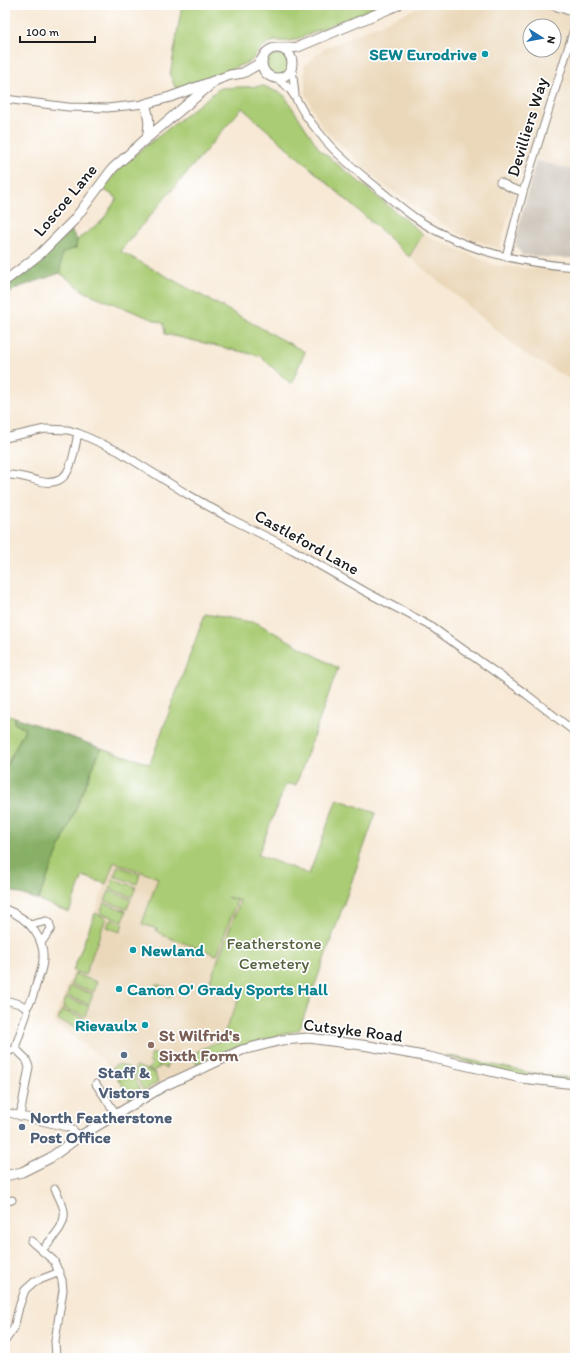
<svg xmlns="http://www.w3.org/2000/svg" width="580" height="1363" viewBox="0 0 580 1363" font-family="Itim,sans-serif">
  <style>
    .built { fill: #ebd8ba; fill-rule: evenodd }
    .industrial { fill: #cbc3b8 }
    .green { fill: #aacc74; stroke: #637448 }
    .forest { fill: #87b066; stroke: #526641 }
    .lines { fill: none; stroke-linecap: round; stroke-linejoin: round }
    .minor-casing { stroke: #8a8279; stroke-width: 9 }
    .major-casing { stroke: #8a8279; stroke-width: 11 }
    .minor { stroke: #fff; stroke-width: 7 }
    .major { stroke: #fff; stroke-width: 9 }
    .culture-dot { fill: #0f9aa8; stroke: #fff; stroke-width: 1.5 }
    .education-dot { fill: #8d6e63; stroke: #fff; stroke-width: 1.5 }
    .service-dot { fill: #5c6f8a; stroke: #fff; stroke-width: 1.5 }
    .labels { text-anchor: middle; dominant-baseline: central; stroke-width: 3.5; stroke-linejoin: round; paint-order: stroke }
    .culture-label { font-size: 17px; font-weight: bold; fill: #0d838f; stroke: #fff; text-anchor: end }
    .street-label { font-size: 17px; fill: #1c1c1c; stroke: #fff }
    .park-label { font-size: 17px; fill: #55623f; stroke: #fff }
    .education-label { font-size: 17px; font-weight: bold; fill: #785e54; stroke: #fff; text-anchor: start }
    .service-label { font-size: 17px; font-weight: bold; fill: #4e5e75; stroke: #fff }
  </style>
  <rect width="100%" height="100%" fill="#fff"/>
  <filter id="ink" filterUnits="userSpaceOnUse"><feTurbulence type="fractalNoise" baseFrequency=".025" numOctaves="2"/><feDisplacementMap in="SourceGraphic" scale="8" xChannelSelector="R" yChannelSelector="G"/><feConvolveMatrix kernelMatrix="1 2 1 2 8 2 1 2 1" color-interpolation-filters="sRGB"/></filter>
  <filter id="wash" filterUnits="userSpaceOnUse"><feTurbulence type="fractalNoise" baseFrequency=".012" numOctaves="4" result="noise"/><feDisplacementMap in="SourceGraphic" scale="16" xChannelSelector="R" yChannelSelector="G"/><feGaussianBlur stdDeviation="0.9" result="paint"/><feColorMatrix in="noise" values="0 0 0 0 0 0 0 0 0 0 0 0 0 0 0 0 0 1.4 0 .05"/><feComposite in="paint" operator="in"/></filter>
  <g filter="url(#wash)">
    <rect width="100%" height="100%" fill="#f7e9d6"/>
    <path class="built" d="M 424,5 L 575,5 L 575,170 L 526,156 L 499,249 L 457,233 L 383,185 L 323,129 L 306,95 L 304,66 L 323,49 ZM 530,26 L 554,26 L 554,50 L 530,50 Z
      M 423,234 L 494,265 L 575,273 L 575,382 L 522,352 L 466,304 L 409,257 Z
      M 257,623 L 338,668 L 296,785 L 286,784 L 210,981 L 242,992 L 216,1054 L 131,1100 L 105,1061 L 54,1022 L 198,636 Z"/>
    <path class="industrial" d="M 536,160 L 575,170 L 575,258 L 556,258 L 522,255 L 515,243 Z"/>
    <path class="green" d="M 182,5 L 380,5 L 295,40 C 288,42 283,41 276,41 C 264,42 257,53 251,61 L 181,89 L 175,87 L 170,75 Z
      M267 65a11 11 0 1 1 22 0a11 11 0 1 1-22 0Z
      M 264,86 L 284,95 L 320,150 L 423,234 L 409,257 L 383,232 L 242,108 L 120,251 L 305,352 L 291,384 L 260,356 L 165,334 L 164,324 L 85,292 L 60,273 L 62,253 L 76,248 L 77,240 L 103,220 L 117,198 L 103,189 L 122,165 L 220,88 Z
      M 205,614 L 257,623 L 338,668 L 296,785 L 286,784 L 258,855 L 309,874 L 337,799 L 376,813 L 299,1030 L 216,1053 L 215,1055 L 197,1064 L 195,1062 L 195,1057 L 196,1052 L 221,1040 L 242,992 L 210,981 L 240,901 L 227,897 L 237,901 L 217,955 L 162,935 L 162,934 L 156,931 L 157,929 L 142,924 L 158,878 L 114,862 L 106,884 L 83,876 L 69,912 L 38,900 L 101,748 L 150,764 Z
      M 5,714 L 15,717 L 14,723 L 25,729 L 5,769 Z
      M 118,866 L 140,874 L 137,884 L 114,876 Z
      M 113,879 L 136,887 L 132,897 L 110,889 Z
      M 109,891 L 131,899 L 127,909 L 105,901 Z
      M 104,903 L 126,911 L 123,921 L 100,913 Z
      M 95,913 L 106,918 L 85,975 L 73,971 Z
      M 111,919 L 123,924 L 120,932 L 107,927 L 110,920 Z
      M 75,974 L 97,982 L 94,992 L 71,984 Z
      M 156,984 L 173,990 L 170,997 L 153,991 Z
      M 70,986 L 93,994 L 89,1004 L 67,996 Z
      M 66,998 L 89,1006 L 85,1016 L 63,1008 Z
      M 62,1010 L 84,1018 L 80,1029 L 58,1020 Z
      M 152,1053 L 169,1060 L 166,1068 L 158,1065 L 160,1067 L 153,1071 L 147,1069 L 153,1064 L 149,1062 Z
      M 445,1055 L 546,1076 L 575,1078 L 575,1083 L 520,1076 L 445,1056 Z
      M 118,1064 L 132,1069 L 132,1074 L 140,1089 L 139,1093 L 130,1099 L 113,1070 L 113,1067 Z
      M 136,1066 L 155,1073 L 158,1082 L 144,1091 L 134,1073 Z"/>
    <path class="forest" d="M 71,230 L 77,240 L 76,248 L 62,253 L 60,273 L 14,289 L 10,294 L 5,295 L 5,285 Z
      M 15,717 L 101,748 L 38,900 L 5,889 L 5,769 L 25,729 L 14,723 Z"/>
  </g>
  <g filter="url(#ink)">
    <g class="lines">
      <g class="minor-casing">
        <path id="minor" d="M 554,6 L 575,13
          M 292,67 L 295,95
          M 276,79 C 292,86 296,100 304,113 C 310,122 318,131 325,140 C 339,157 357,171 374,185 C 387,196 400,207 414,217 C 461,250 519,263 575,267
          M 5,99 L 68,107 L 107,108 L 145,104
          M 500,182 L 511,188 L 523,192
          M 506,257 L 523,192 L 575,26
          M 5,438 L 45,429 L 68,430 L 78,433 L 118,451 L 187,494 L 229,518 L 293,550 L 366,592 L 429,625 L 526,694 L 575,732
          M 5,475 C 17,474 28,478 39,481 C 72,490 73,456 78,433
          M 5,909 C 29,918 48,940 42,967 C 41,972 39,977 37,982 C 34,991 33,1001 26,1008 L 27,1013 L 16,1045 L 16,1049
          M 30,925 L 47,921 L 49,922 L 51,929 L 41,943
          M 5,1000 L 20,1004 L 26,1008
          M 5,1051 L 10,1051 L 16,1049 L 26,1059 L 29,1067 L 20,1116
          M 96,1084 L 116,1114
          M 5,1112 L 70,1128 L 80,1136
          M 5,1202 L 12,1200
          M 31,1241 L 54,1261 L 62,1280 L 63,1290 L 55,1341 L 56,1358
          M 42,1250 C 52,1238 69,1224 63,1207 C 61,1201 58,1195 55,1189
          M 5,1341 L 14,1328 L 19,1307 L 25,1290 L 34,1282 L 60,1272"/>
      </g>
      <g class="major-casing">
        <path id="major" d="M262 63a15 15 0 1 1 30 0a15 15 0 1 1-30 0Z
          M 279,48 L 291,48 L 298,47 L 398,5
          M 147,138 C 150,125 149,116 145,104 L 170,97 L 230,75 L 243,73 L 257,65 L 263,58
          M 5,281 L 40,254 L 74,220 L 113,168 L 147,138 L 215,81
          M 5,1176 L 22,1172 L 50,1158 L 80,1136 L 164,1086 L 242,1050 L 282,1040 L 309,1038 L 369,1046 L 429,1057 L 521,1078 L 575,1084"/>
      </g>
      <use href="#minor" class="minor"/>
      <use href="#major" class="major"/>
    </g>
  </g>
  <g class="culture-dot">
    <circle cx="485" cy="54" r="4"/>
    <circle cx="133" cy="950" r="4"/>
    <circle cx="119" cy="989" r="4"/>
    <circle cx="145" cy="1025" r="4"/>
  </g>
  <circle class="education-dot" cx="151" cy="1045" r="4"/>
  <g class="service-dot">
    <circle cx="124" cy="1055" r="4"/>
    <circle cx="22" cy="1127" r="4"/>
  </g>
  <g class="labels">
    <g class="culture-label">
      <text x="477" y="54">SEW Eurodrive</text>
      <text x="141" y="950" text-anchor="start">Newland</text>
      <text x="127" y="989" text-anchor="start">Canon O' Grady Sports Hall</text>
      <text x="137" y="1025">Rievaulx</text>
    </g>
    <g class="street-label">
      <text transform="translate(527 127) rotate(-73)">Devilliers Way</text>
      <text transform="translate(65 200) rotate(-50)">Loscoe Lane</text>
      <text transform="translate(307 542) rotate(29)">Castleford Lane</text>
      <text transform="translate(353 1030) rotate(7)">Cutsyke Road</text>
    </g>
    <g class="park-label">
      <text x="274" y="943">Featherstone<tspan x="274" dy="20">Cemetery</tspan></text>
    </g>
    <g class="education-label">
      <text x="159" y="1035">St Wilfrid's<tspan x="159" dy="20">Sixth Form</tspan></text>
    </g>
    <g class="service-label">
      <text x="124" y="1072">Staff &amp;<tspan x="124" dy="20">Vistors</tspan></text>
      <text x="30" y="1117" text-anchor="start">North Featherstone<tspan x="30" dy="20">Post Office</tspan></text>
    </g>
  </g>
  <rect width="580" height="1363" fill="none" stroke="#fff" stroke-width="20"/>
  <g transform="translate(542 38) rotate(101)"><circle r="19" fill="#ffffff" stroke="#a4a4a4"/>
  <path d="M0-3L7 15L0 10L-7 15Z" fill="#1f6fb2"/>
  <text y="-6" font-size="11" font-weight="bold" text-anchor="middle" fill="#1c1c1c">N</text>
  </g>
  <path d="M20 36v6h75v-6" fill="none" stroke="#1c1c1c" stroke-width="2"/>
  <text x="26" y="36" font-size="12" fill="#1c1c1c" stroke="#ffffff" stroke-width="3" paint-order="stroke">100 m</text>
</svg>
